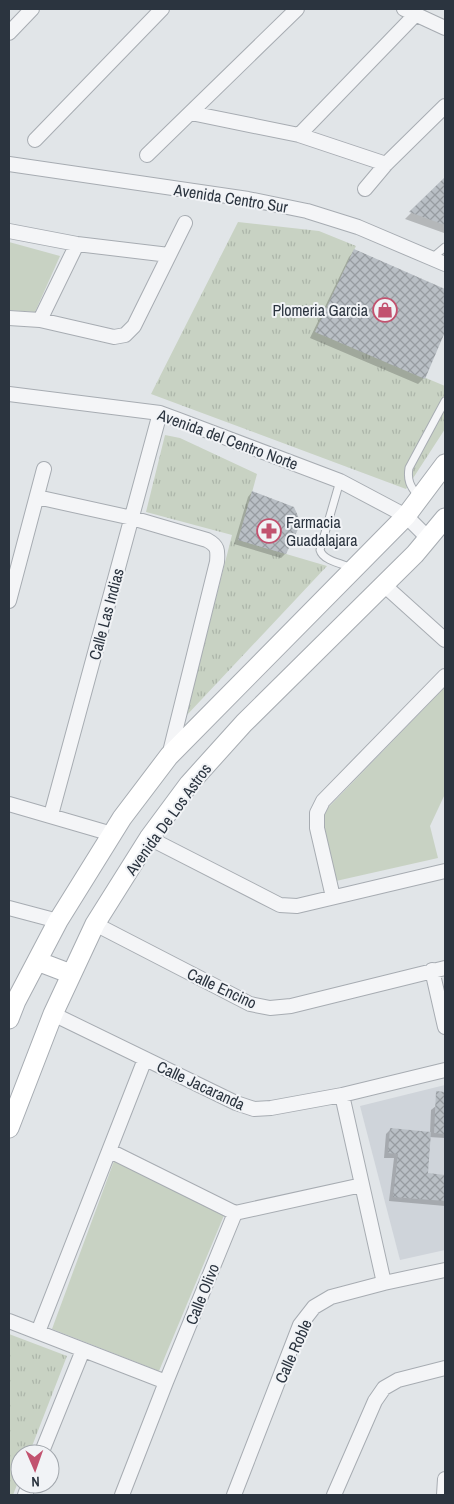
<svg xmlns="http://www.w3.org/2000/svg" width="454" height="1504" viewBox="0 0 454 1504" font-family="'Archivo Narrow',sans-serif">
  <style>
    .built { fill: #cfd4da }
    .grass { fill: url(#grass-tufts) }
    .park { fill: #c8d2c3 }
    .shadow { fill: #0003 }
    .building { fill: url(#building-cross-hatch) }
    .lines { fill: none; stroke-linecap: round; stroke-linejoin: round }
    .service-casing { stroke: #a7acb2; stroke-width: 9 }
    .minor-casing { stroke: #a7acb2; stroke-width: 16 }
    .secondary-casing { stroke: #a7acb2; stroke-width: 21 }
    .service { stroke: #f4f5f7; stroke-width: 7 }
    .minor { stroke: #f4f5f7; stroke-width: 14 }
    .secondary { stroke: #fff; stroke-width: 19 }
    .labels { text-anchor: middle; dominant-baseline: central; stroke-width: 4; stroke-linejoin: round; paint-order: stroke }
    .street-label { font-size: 16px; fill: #2b343f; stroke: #f1f3f6 }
    .poi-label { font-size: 16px; fill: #2b343f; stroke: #f1f3f6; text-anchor: end }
  </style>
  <defs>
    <pattern id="grass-tufts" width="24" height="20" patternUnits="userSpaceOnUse" patternTransform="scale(1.25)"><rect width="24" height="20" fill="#c8d2c3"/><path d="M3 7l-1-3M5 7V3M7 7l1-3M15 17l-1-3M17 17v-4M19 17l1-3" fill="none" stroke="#acb5a9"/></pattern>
    <pattern id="building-cross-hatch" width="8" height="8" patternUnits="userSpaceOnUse" patternTransform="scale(1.25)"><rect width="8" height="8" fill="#b9bfc5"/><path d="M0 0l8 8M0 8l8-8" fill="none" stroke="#979ca1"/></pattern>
  </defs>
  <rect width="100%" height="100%" fill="#e1e5e8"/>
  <path class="built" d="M 445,1085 L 445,1250 L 400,1260 L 360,1106 Z"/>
  <path class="grass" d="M 238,222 L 319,231 L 356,246 L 316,332 L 445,386 L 445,429 L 406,489 L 151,394 Z
    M 165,435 L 180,438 L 257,474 L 239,540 L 327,566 L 186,716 L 232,535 L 146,512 Z
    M 9,1334 L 67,1356 L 29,1454 L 20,1454 L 20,1477 L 13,1495 L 9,1495 Z"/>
  <path class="park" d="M 9,242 L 60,256 L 35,312 L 9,310 Z
    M 445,687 L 445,794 L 430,826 L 438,858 L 336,881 L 320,816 Z
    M 114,1161 L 225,1213 L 159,1371 L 52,1329 Z"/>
  <path class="shadow" d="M 445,179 L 445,232 L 444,233 L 405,219 Z
    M 355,250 L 445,290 L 445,329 L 424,378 L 418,384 L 310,338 L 349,257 Z
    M 252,492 L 285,554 L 281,558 L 234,544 L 248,497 Z
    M 436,1106 L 445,1106 L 445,1138 L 429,1137 L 427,1174 L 445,1176 L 445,1206 L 389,1201 L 394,1158 L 384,1158 L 386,1134 L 390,1130 L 430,1133 L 431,1110 Z"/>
  <path class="building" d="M 445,177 L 445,225 L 409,212 Z
    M 354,249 L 445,289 L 445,332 L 425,379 L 315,332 Z
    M 252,491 L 294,507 L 301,523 L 286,554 L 238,540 Z
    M 436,1091 L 445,1092 L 445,1134 L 434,1133 Z
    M 390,1128 L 431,1132 L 428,1173 L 445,1175 L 445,1201 L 393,1197 L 398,1154 L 388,1153 Z"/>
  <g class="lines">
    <g class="service-casing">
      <path id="service" d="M 432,258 L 445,247
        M 340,481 L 320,550 C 323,561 343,564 353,568
        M 418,496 C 410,486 407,480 409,468 L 445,401"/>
    </g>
    <g class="minor-casing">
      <path id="minor" d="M 404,9 L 445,28
        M 9,33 L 32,9
        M 191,113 L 299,135 L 386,164
        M 299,135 L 416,14
        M 35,140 L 162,9
        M 147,155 L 297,9
        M 9,164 L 248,199 L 307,211 L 358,227 L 445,264
        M 365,189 L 386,164 L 445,106
        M 9,231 L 77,244 L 169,255
        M 9,318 L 40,320 L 114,337 L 125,335 L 134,326 L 185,223
        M 40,320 L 77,244
        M 9,394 L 160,413 L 179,420 L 340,481 L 406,516 L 428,538
        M 37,497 L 132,518 L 207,540 C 218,546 218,550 217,562 L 169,756
        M 384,585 L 445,640
        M 9,601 L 44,469
        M 9,804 L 112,834
        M 51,815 L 160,413
        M 149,838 L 280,905 L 297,906 L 445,871
        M 333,897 L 317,828 L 317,813 L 323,801 L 445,676
        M 9,908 L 58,921
        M 95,924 L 250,1004 L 270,1008 L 291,1006 L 445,968
        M 432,970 L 445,1027
        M 53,1014 L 236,1103 L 254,1109 L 271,1108 L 342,1095 L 445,1070
        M 342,1095 L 384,1283
        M 110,1151 L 235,1213
        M 9,1321 L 166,1382
        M 38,1332 L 145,1059
        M 41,1454 L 83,1350
        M 25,1495 L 29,1484
        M 122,1495 L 166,1382 L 235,1213 L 362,1185
        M 234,1495 L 300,1325 L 314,1307 L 331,1297 L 384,1283 L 445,1270
        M 334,1495 L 375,1401 L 384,1388 L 398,1380 L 445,1368
        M 444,1495 L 445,1479"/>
    </g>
    <g class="secondary-casing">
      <path id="secondary" d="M 37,961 L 71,974
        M 9,1019 L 16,1001 L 58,921 L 122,818 L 169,756 L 406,516 L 445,464
        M 9,1128 L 53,1014 L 95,924 L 149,838 L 189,784 L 244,723 L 415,554 L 445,518"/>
    </g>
    <use href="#service" class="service"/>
    <use href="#minor" class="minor"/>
    <use href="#secondary" class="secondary"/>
  </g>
  <defs>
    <g id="shop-ring" transform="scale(1.25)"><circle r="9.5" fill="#f1f3f6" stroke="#c2526f" stroke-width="1.5"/><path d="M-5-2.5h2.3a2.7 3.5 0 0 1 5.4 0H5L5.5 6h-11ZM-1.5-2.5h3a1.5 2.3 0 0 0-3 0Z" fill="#c2526f"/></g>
    <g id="pharmacy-ring" transform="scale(1.25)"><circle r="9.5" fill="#f1f3f6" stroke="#c2526f" stroke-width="1.5"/><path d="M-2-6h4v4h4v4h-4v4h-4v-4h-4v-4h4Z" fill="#c2526f"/></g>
  </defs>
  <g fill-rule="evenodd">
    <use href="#shop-ring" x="385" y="310"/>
    <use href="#pharmacy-ring" x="269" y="531"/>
  </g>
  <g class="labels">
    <g class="street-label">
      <text transform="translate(231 198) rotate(9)">Avenida Centro Sur</text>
      <text transform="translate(228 439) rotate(20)">Avenida del Centro Norte</text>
      <text transform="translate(106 614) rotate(-75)">Calle Las Indias</text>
      <text transform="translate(168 819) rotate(-54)">Avenida De Los Astros</text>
      <text transform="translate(222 988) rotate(25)">Calle Encino</text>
      <text transform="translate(201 1085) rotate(25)">Calle Jacaranda</text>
      <text transform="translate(202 1294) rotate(-68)">Calle Olivo</text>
      <text transform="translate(293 1351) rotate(-66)">Calle Roble</text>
    </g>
    <g class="poi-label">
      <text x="368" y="310">Plomeria Garcia</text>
      <text x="286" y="522" text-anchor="start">Farmacia<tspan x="286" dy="18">Guadalajara</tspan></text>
    </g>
  </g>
  <rect width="454" height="1504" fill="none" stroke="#2b343f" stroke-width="20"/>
  <g transform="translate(35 1469) rotate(178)"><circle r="24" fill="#f1f3f6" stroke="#a2a7ad"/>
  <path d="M0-4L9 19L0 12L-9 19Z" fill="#c2526f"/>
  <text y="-8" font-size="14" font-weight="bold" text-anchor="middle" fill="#2b343f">N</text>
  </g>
</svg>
